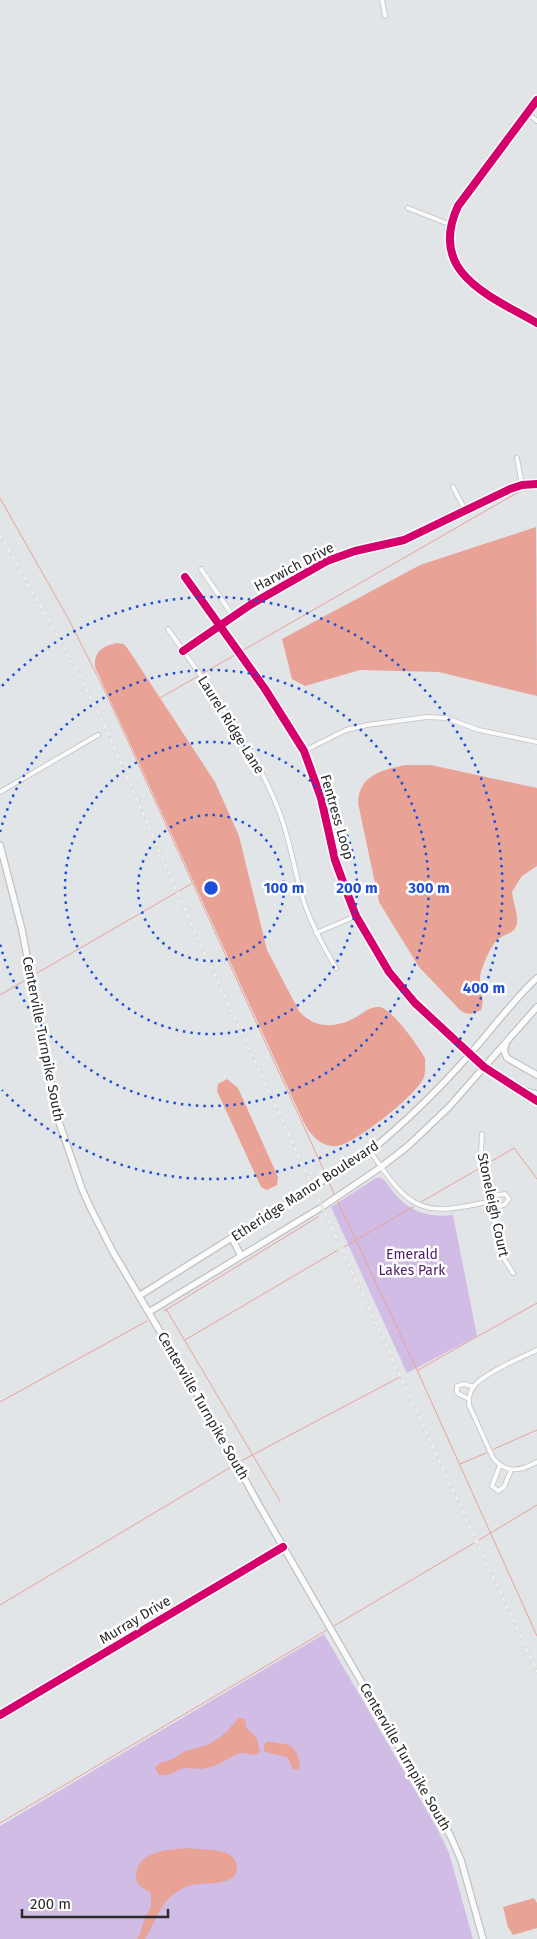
<svg xmlns="http://www.w3.org/2000/svg" width="537" height="1939" viewBox="0 0 537 1939" font-family="'Fira Sans',sans-serif">
  <style>
    .green { fill: #d0bce5 }
    .water { fill: #e9a296 }
    .lines { fill: none; stroke-linecap: round; stroke-linejoin: round }
    .stream { stroke: #e9a296; stroke-width: 1 }
    .minor-casing { stroke: #c0c1c0; stroke-width: 5.5 }
    .tertiary-casing { stroke: #c0c1c0; stroke-width: 7 }
    .secondary-casing { stroke: #c0c1c0; stroke-width: 8 }
    .minor { stroke: #fbfbfc; stroke-width: 4 }
    .tertiary { stroke: #fbfbfc; stroke-width: 5 }
    .secondary { stroke: #fbfbfc; stroke-width: 5.5 }
    .rail-casing { stroke: #dfdfde; stroke-width: 3 }
    .rail { stroke: #fff; stroke-width: 1; stroke-dasharray: 4; stroke-linecap: butt }
    .cycleway-casing { stroke: #fff; stroke-width: 11 }
    .cycleway { stroke: #d6006c; stroke-width: 8 }
    .ring { fill: none; stroke: #1d4ed8; stroke-width: 2.5; stroke-dasharray: 2.5 5 }
    .labels { text-anchor: middle; dominant-baseline: central; stroke-width: 5; stroke-linejoin: round; paint-order: stroke }
    .street-label { font-size: 14px; fill: #2b2b2b; stroke: #fff }
    .park-label { font-size: 14px; fill: #4f1c67; stroke: #fff }
    .centre { fill: #1d4ed8; stroke: #fff; stroke-width: 2.5 }
    .ring-label { font-size: 15px; text-anchor: middle; font-weight: bold; fill: #1d4ed8; stroke: #fff; stroke-width: 5; stroke-linejoin: round; paint-order: stroke }
  </style>
  <rect width="100%" height="100%" fill="#e2e5e8"/>
  <path class="green" d="M 376,1178 C 379,1178 380,1177 383,1179 C 388,1183 391,1190 396,1195 C 410,1212 431,1218 453,1215 L 477,1336 L 407,1373 L 331,1207 Z
    M 324,1634 L 437,1828 L 449,1853 L 473,1939 L 0,1939 L 0,1826 Z"/>
  <path class="water" d="M 536,527 L 537,696 L 439,672 L 360,670 L 305,686 L 292,679 L 282,639 L 420,565 Z
    M 117,643 L 124,644 L 128,649 L 215,782 L 239,836 L 267,950 L 299,1011 C 315,1030 338,1028 358,1016 C 364,1012 371,1006 379,1007 C 392,1008 418,1046 425,1058 C 425,1064 426,1071 424,1077 C 418,1094 355,1144 337,1146 C 320,1147 311,1135 304,1123 L 95,667 C 94,651 103,646 117,643 Z
    M 405,765 L 431,765 L 537,788 L 537,866 L 522,876 L 512,892 C 513,902 518,914 517,923 C 516,934 503,934 497,940 C 490,947 484,963 481,972 C 477,985 486,997 481,1010 C 473,1014 468,1016 460,1010 L 419,967 L 379,902 L 358,803 C 359,775 382,770 405,765 Z
    M 227,1079 L 238,1088 L 278,1177 L 277,1185 L 267,1190 L 261,1187 L 217,1091 L 218,1084 Z
    M 238,1718 L 243,1718 L 246,1723 L 246,1727 L 257,1739 L 260,1752 L 255,1755 L 244,1753 L 237,1754 L 215,1766 L 201,1769 L 184,1768 L 167,1775 L 159,1775 L 155,1768 C 161,1760 169,1762 176,1757 C 186,1750 188,1750 201,1747 C 217,1742 229,1731 238,1718 Z
    M 269,1741 C 280,1745 291,1741 297,1754 C 299,1760 301,1764 299,1770 L 293,1769 L 287,1757 L 268,1753 L 264,1751 L 264,1744 Z
    M 188,1848 C 203,1851 237,1846 237,1868 C 237,1887 204,1882 191,1885 C 185,1887 179,1890 174,1894 C 160,1904 154,1925 145,1939 L 137,1939 C 141,1933 141,1930 143,1924 C 148,1908 154,1911 150,1892 C 142,1888 135,1885 136,1875 C 138,1850 169,1850 188,1848 Z
    M 534,1898 L 537,1903 L 537,1928 L 513,1935 L 508,1927 L 503,1907 Z"/>
  <g class="lines">
    <path class="stream" d="M 0,498 L 69,620 L 104,689 L 326,1175
      M 160,698 L 529,486
      M 32,976 L 191,884
      M 0,995 L 29,978
      M 487,1164 L 514,1148 L 537,1179
      M 329,1182 L 334,1194
      M 337,1200 L 417,1370 L 537,1636
      M 421,1202 L 480,1168
      M 344,1247 L 413,1207
      M 166,1309 L 280,1501
      M 164,1311 L 318,1217
      M 185,1340 L 338,1250
      M 418,1370 L 537,1303
      M 0,1402 L 147,1321
      M 494,1449 L 537,1430
      M 239,1462 L 400,1377
      M 460,1464 L 486,1453
      M 479,1540 L 537,1505
      M 0,1605 L 231,1467
      M 334,1626 L 474,1543
      M 0,1823 L 327,1630"/>
    <g class="minor-casing">
      <path id="minor" d="M 382,0 L 385,16
        M 537,100 L 458,206 C 427,273 490,296 537,323
        M 527,113 L 537,121
        M 408,208 L 451,225
        M 517,458 L 522,485
        M 453,487 L 465,510
        M 201,569 L 233,616
        M 185,577 L 265,689 L 304,751 L 321,798 L 335,860 L 346,890 L 356,916 L 372,945 L 389,972 L 405,993 L 470,1055
        M 168,629 C 208,687 253,744 279,811 C 290,839 294,870 303,899 C 311,924 323,946 336,968
        M 183,651 L 250,605 L 327,561 L 355,551 L 404,540 L 510,489 L 522,485 L 537,484
        M 304,751 L 346,730 L 367,725 L 427,717 L 446,718 L 479,730 L 537,742
        M 0,792 L 98,735
        M 316,933 L 356,916
        M 482,1134 L 481,1153 L 498,1240 L 501,1254 L 513,1273
        M 370,1151 C 410,1210 420,1218 491,1201
        M 490,1196 L 505,1194 L 509,1199 L 504,1205 L 492,1208
        M 537,1350 C 521,1358 484,1373 474,1386 C 469,1392 469,1398 469,1405 L 493,1458 C 506,1474 521,1471 537,1462
        M 469,1399 L 457,1393 L 457,1386 L 464,1384 L 474,1387
        M 500,1465 L 492,1486 L 498,1491 L 504,1487 L 511,1470
        M 0,1715 L 283,1547"/>
    </g>
    <g class="tertiary-casing">
      <path id="tertiary" d="M 470,1055 L 493,1074 L 537,1101
        M 523,1090 L 537,1094"/>
    </g>
    <g class="secondary-casing">
      <path id="secondary" d="M 0,845 L 22,930 L 58,1119 L 82,1189 L 90,1207 L 113,1252 L 210,1416 L 259,1505 L 450,1835 L 461,1860 L 483,1939
        M 506,1043 L 504,1051 L 507,1058 L 537,1075
        M 232,1238 L 241,1256
        M 139,1296 L 370,1151 C 406,1122 440,1088 471,1053 C 493,1028 513,1000 537,978
        M 149,1312 L 322,1207 L 381,1167 L 408,1146 L 449,1107 L 537,1007"/>
    </g>
    <use href="#minor" class="minor"/>
    <use href="#tertiary" class="tertiary"/>
    <use href="#secondary" class="secondary"/>
    <g class="rail-casing">
      <path id="rail" d="M 0,535 L 78,672 L 107,731 L 190,921 L 537,1672"/>
    </g>
    <use href="#rail" class="rail"/>
    <g class="cycleway-casing">
      <path id="cycleway" d="M 537,100 L 458,206 C 427,273 490,296 537,323
        M 185,577 L 265,689 L 304,751 L 321,798 L 335,860 L 346,890 L 356,916 L 389,972 L 415,1003 L 484,1067 L 537,1101
        M 183,651 L 250,605 L 327,561 L 355,551 L 404,540 L 510,489 L 522,485 L 537,484
        M 0,1715 L 283,1547"/>
    </g>
    <use href="#cycleway" class="cycleway"/>
  </g>
  <g class="ring">
    <circle cx="211" cy="888" r="73"/>
    <circle cx="211" cy="888" r="146"/>
    <path d="M0 832A218 218 0 1 1 0 944"/>
    <path d="M2 686A291 291 0 1 1 2 1090"/>
  </g>
  <g class="labels">
    <g class="street-label">
      <text transform="translate(294 567) rotate(-28)">Harwich Drive</text>
      <text transform="translate(231 725) rotate(58)">Laurel Ridge Lane</text>
      <text transform="translate(337 817) rotate(74)">Fentress Loop</text>
      <text transform="translate(43 1039) rotate(79)">Centerville Turnpike South</text>
      <text transform="translate(305 1191) rotate(-33)">Etheridge Manor Boulevard</text>
      <text transform="translate(493 1205) rotate(78)">Stoneleigh Court</text>
      <text transform="translate(203 1406) rotate(60)">Centerville Turnpike South</text>
      <text transform="translate(135 1620) rotate(-31)">Murray Drive</text>
      <text transform="translate(405 1757) rotate(60)">Centerville Turnpike South</text>
    </g>
    <g class="park-label">
      <text x="412" y="1254">Emerald<tspan x="412" dy="16">Lakes Park</tspan></text>
    </g>
  </g>
  <circle cx="211" cy="888" r="8" class="centre"/>
  <g class="ring-label">
    <text x="284" y="893">100 m</text>
    <text x="357" y="893">200 m</text>
    <text x="429" y="893">300 m</text>
    <text x="484" y="993">400 m</text>
  </g>
  <path d="M22 1909v8h146v-8" fill="none" stroke="#2b2b2b" stroke-width="2.5"/>
  <text x="30" y="1909" font-size="15" fill="#2b2b2b" stroke="#ffffff" stroke-width="4" paint-order="stroke">200 m</text>
</svg>
